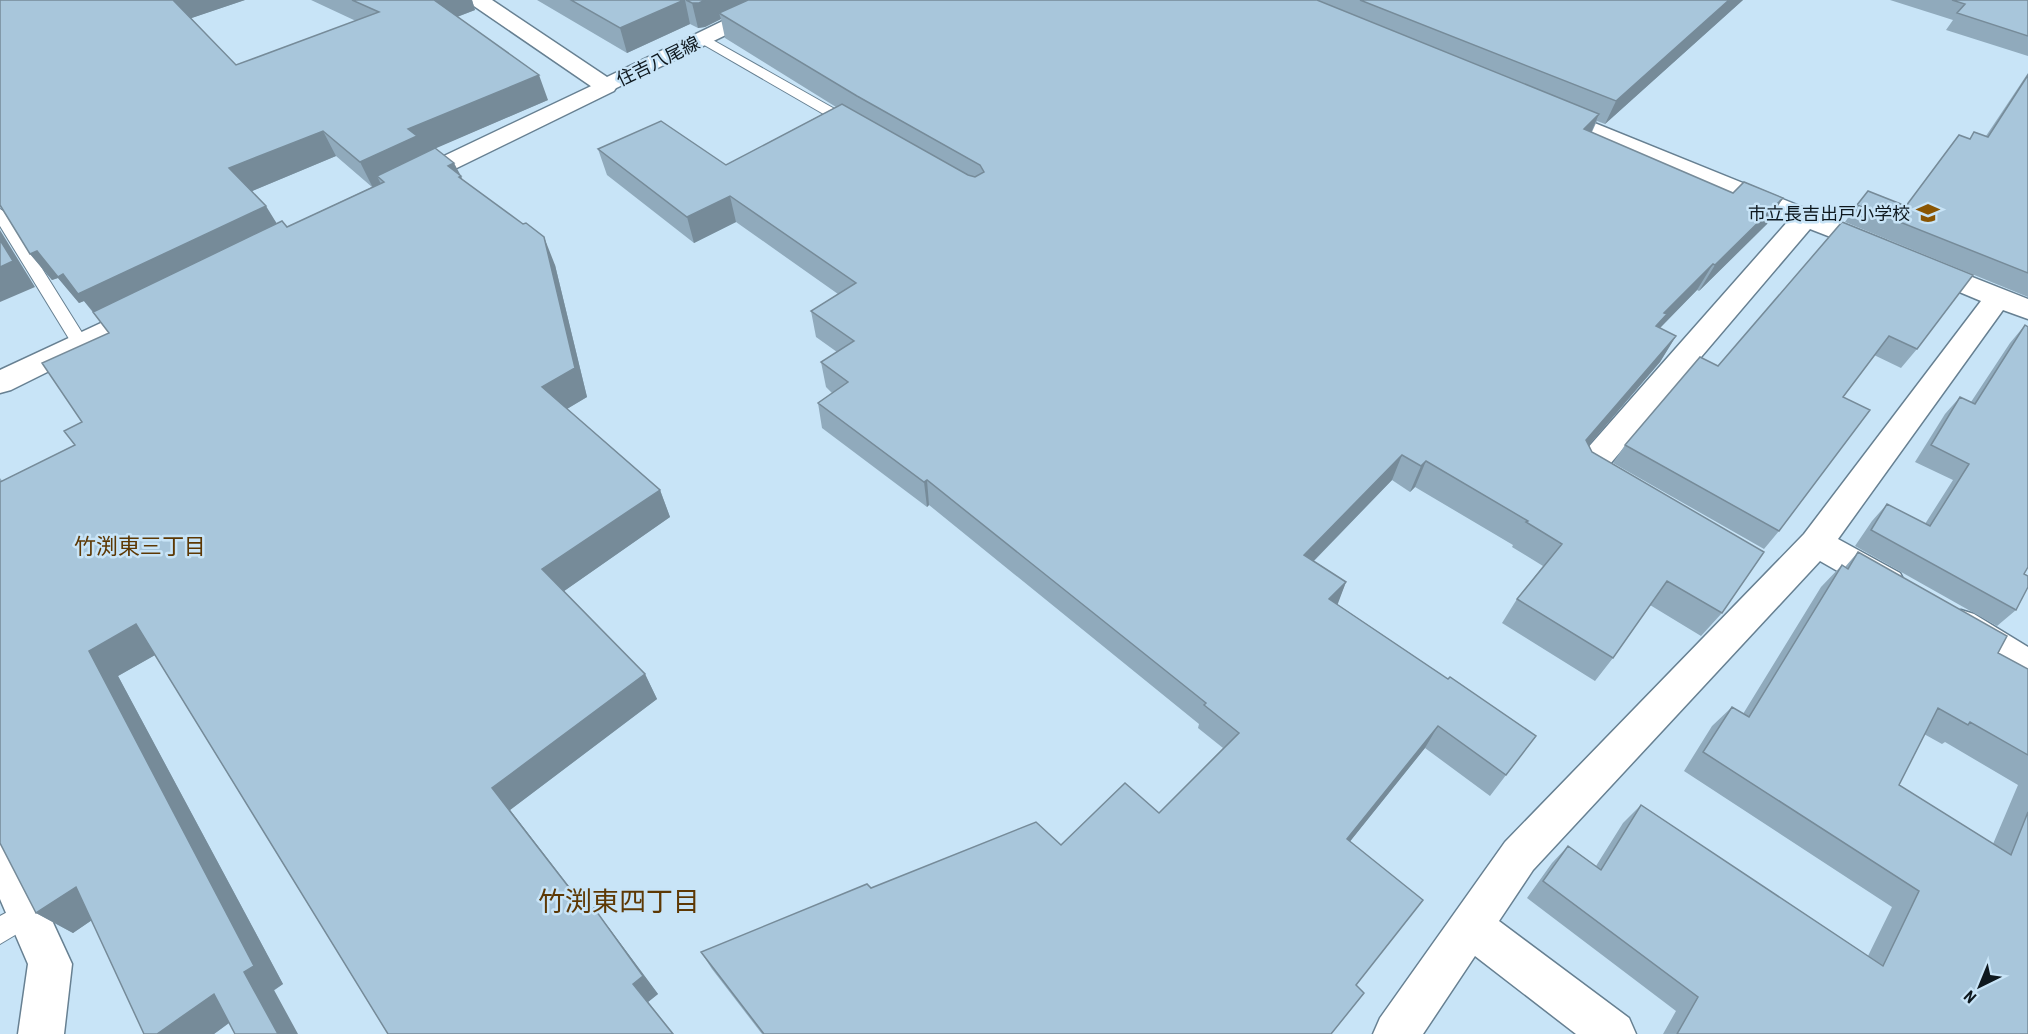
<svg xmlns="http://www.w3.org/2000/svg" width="2028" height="1034" viewBox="0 0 2028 1034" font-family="'Roboto Condensed','Noto Sans JP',sans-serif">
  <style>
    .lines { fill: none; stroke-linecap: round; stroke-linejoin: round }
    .lane-casing { stroke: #678092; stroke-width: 2 }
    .street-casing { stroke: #678092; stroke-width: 3 }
    .secondary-casing { stroke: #678092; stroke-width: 3 }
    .lane { fill: #fff; fill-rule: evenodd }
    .street { fill: #fff; fill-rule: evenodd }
    .secondary { fill: #fff; fill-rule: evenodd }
    .wall { fill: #90aabc; fill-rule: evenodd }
    .shaded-wall { fill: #768b99 }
    .building { fill: #a8c6db; stroke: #768b99; stroke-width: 1.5 }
    .labels { text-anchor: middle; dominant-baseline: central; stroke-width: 5; stroke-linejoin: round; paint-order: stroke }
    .far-street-label { font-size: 18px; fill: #0e181e; stroke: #c8e4f7 }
    .far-poi-label { font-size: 18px; fill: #0e181e; stroke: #c8e4f7; text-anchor: end }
    .neighbourhood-label { font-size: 22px; fill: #5d3804; stroke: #c8e4f7 }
    .near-neighbourhood-label { font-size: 27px; fill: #5d3804; stroke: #c8e4f7 }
  </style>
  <rect width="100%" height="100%" fill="#c8e4f7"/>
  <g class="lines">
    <g class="lane-casing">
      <path id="lane" d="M 704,35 L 856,121 L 858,124 L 856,127 L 846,127 L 699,42 L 698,39 L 699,36 Z
        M 0,209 L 8,214 L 86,339 L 89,343 L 86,347 L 74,347 L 0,226 Z
        M 28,901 L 37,904 L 41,913 L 37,922 L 0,944 L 0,916 Z"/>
    </g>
    <g class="street-casing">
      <path id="street" d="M 606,79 L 614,81 L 617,86 L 614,91 L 422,185 L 413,188 L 404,185 L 400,180 L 404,175 Z
        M 1550,105 L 1886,241 L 1890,247 L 1886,253 L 1877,255 L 1810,229 L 1610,464 L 1624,472 L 1629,481 L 1624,490 C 1606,495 1582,484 1573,467 L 1578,459 L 1789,220 L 1542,117 L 1538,112 L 1542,107 Z
        M 1924,258 L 2028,299 L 2028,319 L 2003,310 L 1838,539 L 1900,573 L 1905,583 L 1900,593 L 1888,597 L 1876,593 L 1820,561 L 1533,870 L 1499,921 L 1629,1018 L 1636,1034 L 1576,1034 L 1475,956 L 1423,1034 L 1373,1034 L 1380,1018 L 1505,842 L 1804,534 L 1981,301 L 1914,273 L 1910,267 L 1914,261 Z
        M 146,302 L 156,304 L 160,311 L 156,318 L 11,390 L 0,393 L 0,370 Z
        M 1961,610 L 1974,614 L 2028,647 L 2028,682 L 2015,677 L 1948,636 L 1943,625 L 1948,614 Z
        M 0,832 L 14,838 L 72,964 L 64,1034 L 18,1034 L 28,964 L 0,899 Z"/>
    </g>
    <g class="secondary-casing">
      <path id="secondary" d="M 468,0 L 492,0 L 607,77 L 766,0 L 793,0 L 790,4 L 606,93 L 598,91 L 471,4 Z"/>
    </g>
    <use href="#lane" class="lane"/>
    <use href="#street" class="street"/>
    <use href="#secondary" class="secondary"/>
  </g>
  <path class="wall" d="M 0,0 L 245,0 L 191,18 L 236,65 L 356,21 L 311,0 L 472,0 L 475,10 L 457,17 L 548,100 L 435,148 L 460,175 L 462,180 L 555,265 L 587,397 L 567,409 L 660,490 L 670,517 L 564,591 L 645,674 L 657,699 L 510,810 L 589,912 L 609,928 L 658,994 L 648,1002 L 674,1034 L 388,1034 L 155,655 L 118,676 L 283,984 L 214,1034 L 92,920 L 73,933 L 36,913 L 0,843 L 0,478 L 2,481 L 75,445 L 109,333 L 84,301 L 79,303 L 58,278 L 52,280 L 30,254 L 1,207 L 0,208 ZM 336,156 L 372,187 L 287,227 L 277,224 L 252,191 Z
    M 537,0 L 1743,0 L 1605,124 L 1597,121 L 1592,132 L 1767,224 L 1699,291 L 1697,290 L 1660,328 L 1676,336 L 1660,362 L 1588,446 L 1592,452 L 1722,613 L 1701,636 L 1650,605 L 1613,658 L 1595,681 L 1502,623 L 1517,599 L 1543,566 L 1512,547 L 1513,545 L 1415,487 L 1410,492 L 1392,480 L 1314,561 L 1346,582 L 1337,604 L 1448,679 L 1536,736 L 1490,796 L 1425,748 L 1350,841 L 1356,985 L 1331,1034 L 762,1034 L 712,969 L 701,952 L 871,888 L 1061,845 L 1159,813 L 1223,748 L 1198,728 L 1199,724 L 929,505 L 927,507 L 822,428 L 818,403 L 832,393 L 826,387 L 821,362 L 837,352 L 816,337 L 811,311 L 838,294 L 736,222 L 694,243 L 607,175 L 598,149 L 726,165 L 836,107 L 725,38 L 721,19 L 705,27 L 698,28 L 690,24 L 627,53 Z
    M 1890,0 L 2028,0 L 2028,56 L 1946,30 L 1953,20 Z
    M 2028,73 L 2028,297 L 1845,222 L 1857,205 L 1906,206 L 1970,139 L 1986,136 Z
    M 1842,222 L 1917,349 L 1901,368 L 1874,355 L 1843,397 L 1779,531 L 1764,549 L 1613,463 L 1625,445 L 1718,366 Z
    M 2025,325 L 2024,574 L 2016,610 L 1997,626 L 1855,546 L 1872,521 L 1887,504 L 1925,524 L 1953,480 L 1915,462 L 1945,414 L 1960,397 L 1971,402 L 2010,343 Z
    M 1858,552 L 1998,653 L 2028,669 L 2028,1034 L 1663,1034 L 1676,1011 L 1527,898 L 1552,863 L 1568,846 L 1596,866 L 1623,823 L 1641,805 L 1868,956 L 1892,907 L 1684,771 L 1712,726 L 1732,707 L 1743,714 L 1821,587 L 1842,565 L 1845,567 ZM 1924,734 L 1942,744 L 1945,742 L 2018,785 L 1993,844 L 1899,785 Z"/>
  <path class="shaded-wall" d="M 171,0 L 245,0 L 183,21 Z
    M 432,0 L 472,0 L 475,10 L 441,23 Z
    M 684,0 L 685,0 L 690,24 L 627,53 L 620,28 Z
    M 705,0 L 761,0 L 719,13 L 721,19 L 705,27 L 698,28 L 692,3 Z
    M 1729,0 L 1743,0 L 1605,124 L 1616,101 Z
    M 539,75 L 548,100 L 425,153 L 377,176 L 381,184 L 373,188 L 360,162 L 408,129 Z
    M 1599,114 L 1588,140 L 1584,129 Z
    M 323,131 L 336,156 L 245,194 L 229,168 Z
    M 454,163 L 461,176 L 473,204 L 448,166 Z
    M 730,196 L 736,222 L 694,243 L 687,217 Z
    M 1783,198 L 1767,224 L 1699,291 L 1715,265 Z
    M 266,206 L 282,232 L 100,320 L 84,301 L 79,303 L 58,278 L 52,280 L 30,254 L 37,251 L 63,274 Z
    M 0,230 L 35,287 L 0,302 Z
    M 544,237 L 555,265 L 587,397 L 555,416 L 542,387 Z
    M 1713,264 L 1697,290 L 1657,331 L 1641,352 L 1664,313 Z
    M 1676,336 L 1660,362 L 1571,466 L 1586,440 Z
    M 1402,455 L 1392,480 L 1296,579 L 1304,555 Z
    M 1426,461 L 1415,487 L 1410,492 L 1421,466 Z
    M 927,480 L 929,505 L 927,507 L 924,482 Z
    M 660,490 L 670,517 L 557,596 L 542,569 Z
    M 1346,582 L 1337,606 L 1329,599 Z
    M 136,624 L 164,650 L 118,676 L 283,984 L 274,990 L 298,1034 L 278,1034 L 244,972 L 89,651 Z
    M 645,674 L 657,699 L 510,810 L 604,932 L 492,788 Z
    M 1438,726 L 1425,748 L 1336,859 L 1347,839 Z
    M 76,887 L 111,907 L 73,933 L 36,913 Z
    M 594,908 L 609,928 L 658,994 L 648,1002 L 674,1034 L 633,984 Z
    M 214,994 L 245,1011 L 214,1034 L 157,1034 Z"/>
  <path class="building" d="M 0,0 L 173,0 L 236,65 L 379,12 L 352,0 L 434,0 L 539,75 L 408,129 L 417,136 L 360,162 L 323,131 L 229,168 L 266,206 L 78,294 L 63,274 L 58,277 L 37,251 L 30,254 L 0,205 Z
    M 571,0 L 684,0 L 620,28 Z
    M 686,0 L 705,0 L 699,3 L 692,3 Z
    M 748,0 L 1317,0 L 1599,114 L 1584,129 L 1733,193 L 1744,182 L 1783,198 L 1715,265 L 1713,264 L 1664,313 L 1667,314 L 1656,326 L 1676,336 L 1586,440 L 1592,452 L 1764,552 L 1722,613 L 1667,581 L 1613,658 L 1517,599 L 1562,544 L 1526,522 L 1528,521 L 1426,461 L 1421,466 L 1402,455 L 1304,555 L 1346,582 L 1329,599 L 1448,679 L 1450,677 L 1536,736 L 1506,775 L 1438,726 L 1347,839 L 1423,900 L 1356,985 L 1364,993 L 1331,1034 L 764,1034 L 701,952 L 867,884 L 871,888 L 1036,822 L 1061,845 L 1125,783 L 1159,813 L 1239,733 L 1204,705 L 1206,703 L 927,480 L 924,482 L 818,403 L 848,382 L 821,362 L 854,341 L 811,311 L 856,283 L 730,196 L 687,217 L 598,149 L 661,121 L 726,165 L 842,104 L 968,175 L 975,177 L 984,172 L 980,165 L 857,96 L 719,13 Z
    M 1360,0 L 1729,0 L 1616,101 Z
    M 1952,0 L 2028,0 L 2028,36 L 1957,13 L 1965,4 Z
    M 2028,75 L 2028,273 L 1857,205 L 1868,191 L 1906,206 L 1959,135 L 1970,139 L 1974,132 L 1988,137 Z
    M 435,148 L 454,163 L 448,166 L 461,176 L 459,177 L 523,224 L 526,223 L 544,237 L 575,368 L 542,387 L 660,490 L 542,569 L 645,674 L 492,788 L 588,912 L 594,908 L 643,976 L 633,984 L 673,1034 L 388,1034 L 136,624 L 89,651 L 254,966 L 244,972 L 278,1034 L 235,1034 L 214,994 L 157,1034 L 144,1034 L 76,887 L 36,913 L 0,843 L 0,482 L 75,445 L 64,431 L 82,422 L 42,363 L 109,333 L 93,312 L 282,221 L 287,227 L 384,182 L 377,176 Z
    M 1842,222 L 1973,275 L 1917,349 L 1889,336 L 1843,397 L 1870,410 L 1779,531 L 1625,445 L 1700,357 L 1718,366 Z
    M 0,240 L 13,261 L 0,267 Z
    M 2025,325 L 2028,327 L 2028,567 L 2024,574 L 2028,576 L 2028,587 L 2016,610 L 1871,530 L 1887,504 L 1930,526 L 1969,464 L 1931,445 L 1960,397 L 1975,404 Z
    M 1858,552 L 2007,636 L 1998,653 L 2028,669 L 2028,755 L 1970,722 L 1968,725 L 1938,708 L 1899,785 L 2011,855 L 2028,812 L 2028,1034 L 1677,1034 L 1698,997 L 1543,881 L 1568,846 L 1601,870 L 1641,805 L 1883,966 L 1919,891 L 1703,752 L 1732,707 L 1749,717 L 1842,565 L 1848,569 Z"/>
  <defs>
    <g id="school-bare" transform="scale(1.8)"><path d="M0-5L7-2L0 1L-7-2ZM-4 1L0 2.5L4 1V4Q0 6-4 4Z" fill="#8a5502" stroke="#c8e4f7" stroke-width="2.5" paint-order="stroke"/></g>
  </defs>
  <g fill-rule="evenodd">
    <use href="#school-bare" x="1928" y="213"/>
  </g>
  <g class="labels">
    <g class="far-street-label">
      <text transform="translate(658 61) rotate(-26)">住吉八尾線</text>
    </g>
    <g class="far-poi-label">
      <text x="1910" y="213">市立長吉出戸小学校</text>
    </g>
    <g class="neighbourhood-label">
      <text x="140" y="546">竹渕東三丁目</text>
    </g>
    <g class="near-neighbourhood-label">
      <text x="619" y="902">竹渕東四丁目</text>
    </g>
  </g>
  <g transform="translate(1980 986) rotate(223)" stroke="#c8e4f7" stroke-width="4.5" paint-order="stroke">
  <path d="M0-4.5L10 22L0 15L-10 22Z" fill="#0e181e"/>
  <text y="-9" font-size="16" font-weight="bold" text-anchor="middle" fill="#0e181e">N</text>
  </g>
</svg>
